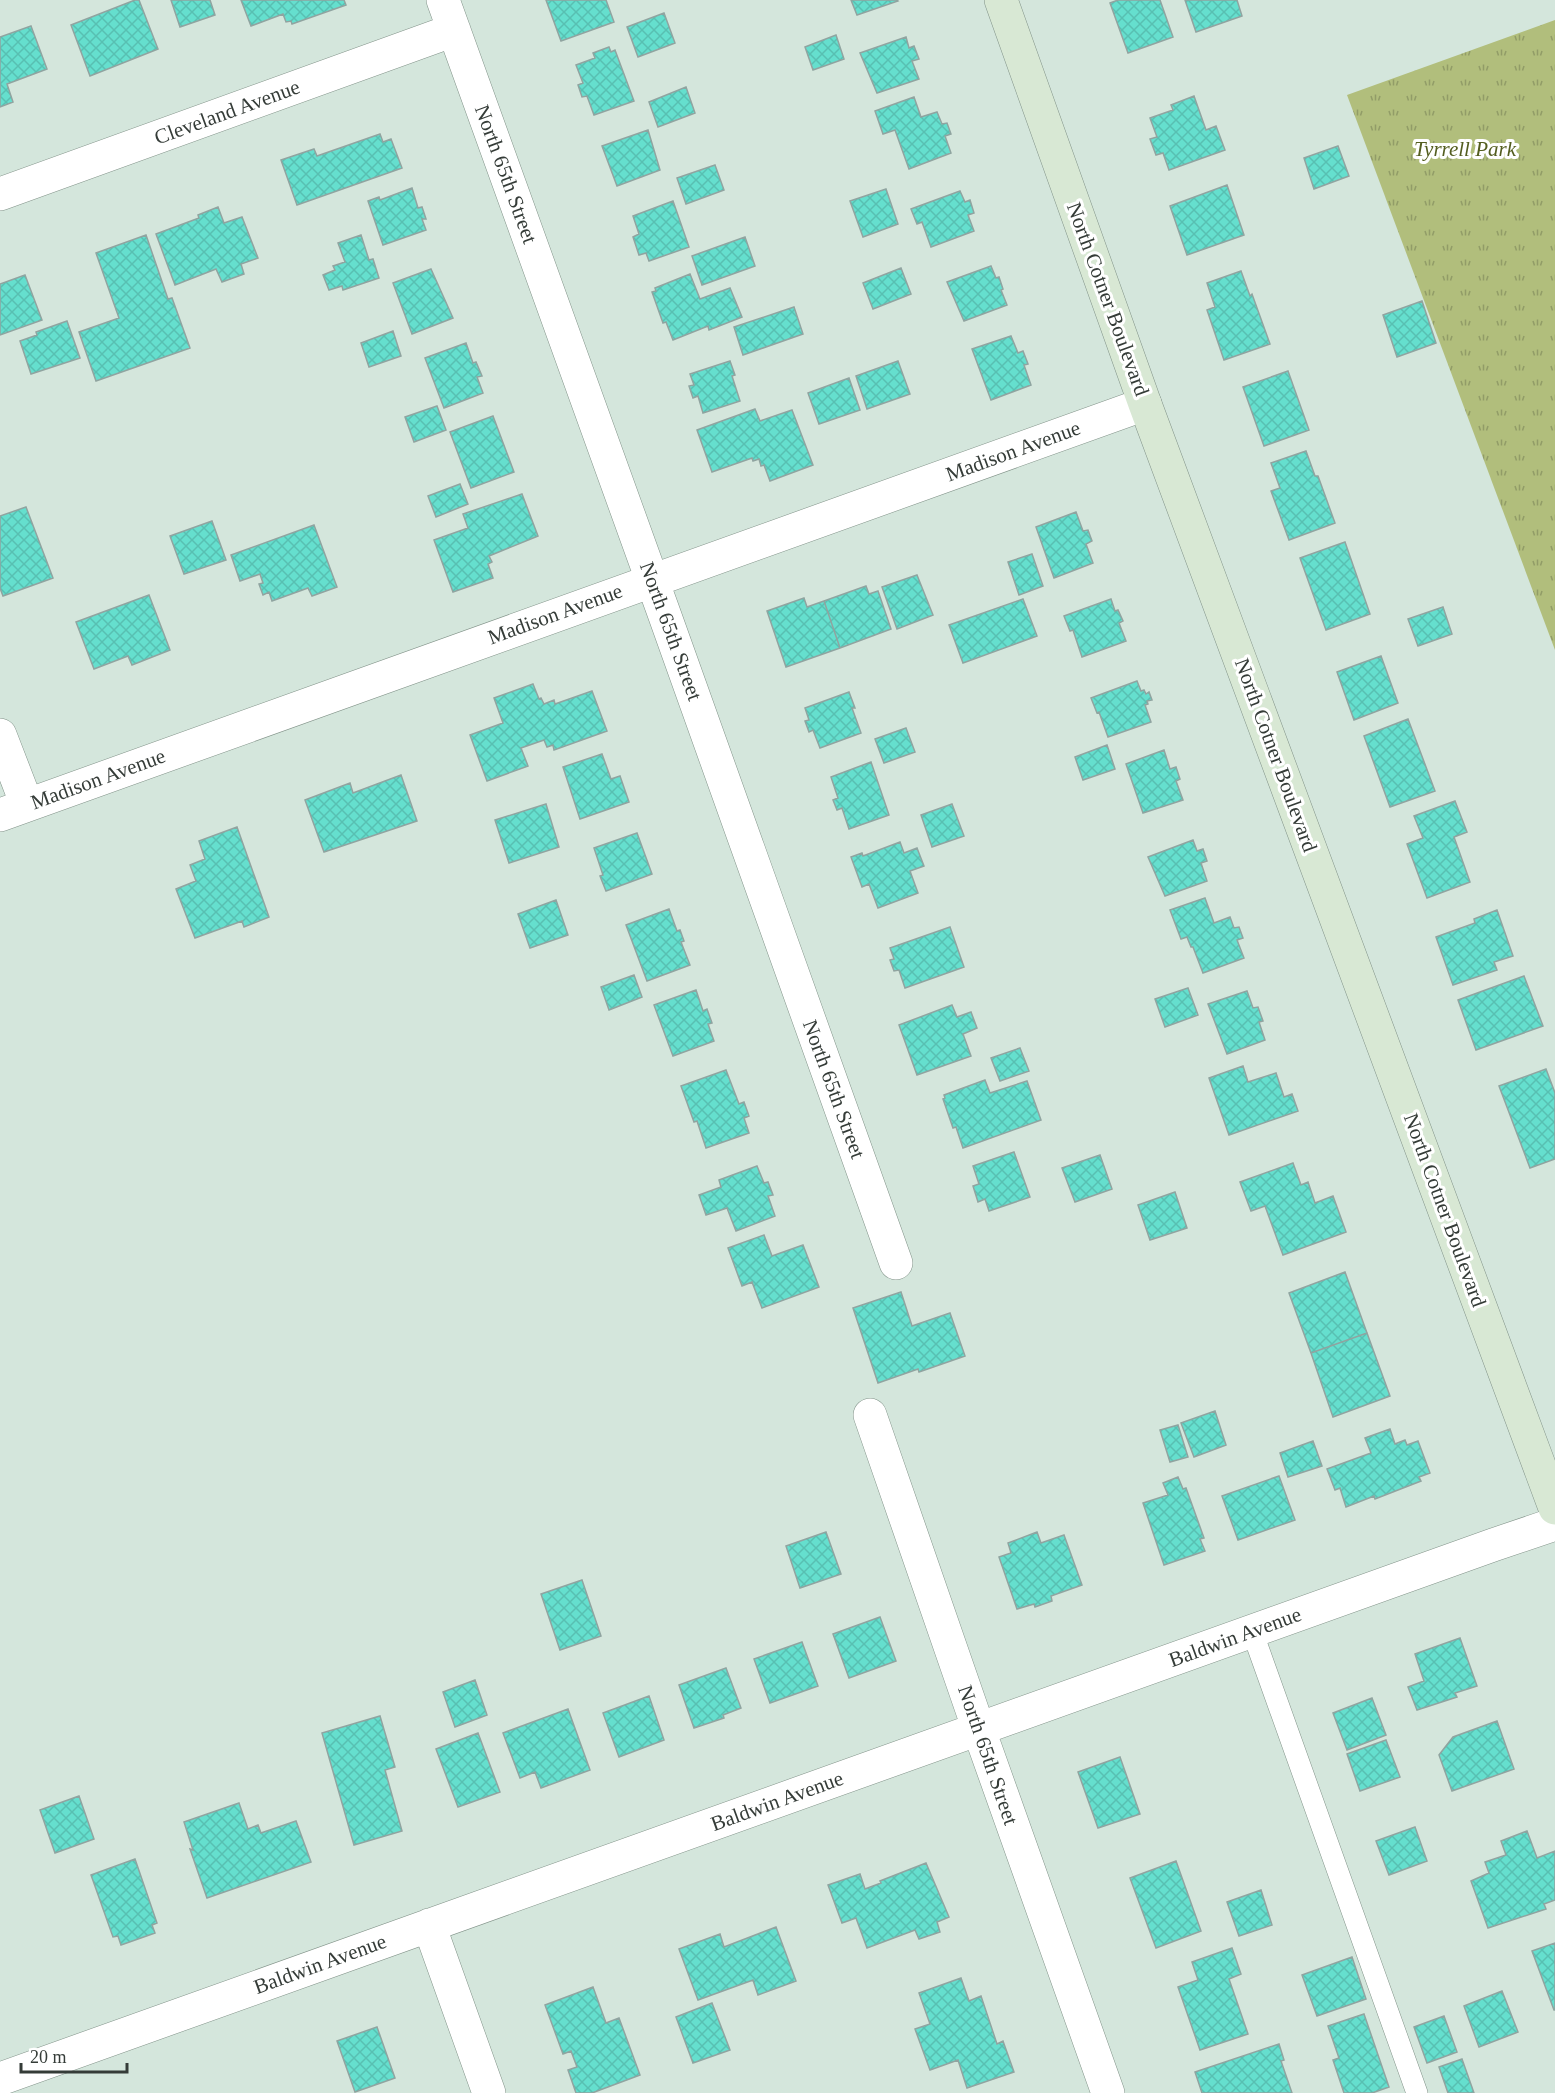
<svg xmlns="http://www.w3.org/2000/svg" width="1555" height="2093" viewBox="0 0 1555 2093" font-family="Georgia,serif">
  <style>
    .grass { fill: url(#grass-tufts) }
    .building { fill: url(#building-cross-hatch); stroke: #90a4a0; stroke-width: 1.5 }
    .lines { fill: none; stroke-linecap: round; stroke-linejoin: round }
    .lane-casing { stroke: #829389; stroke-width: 22 }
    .street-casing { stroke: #829389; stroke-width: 34 }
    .secondary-casing { stroke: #829389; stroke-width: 34 }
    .lane { stroke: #fff; stroke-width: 21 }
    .street { stroke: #fff; stroke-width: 33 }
    .secondary { stroke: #d8e8d4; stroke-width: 33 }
    .labels { text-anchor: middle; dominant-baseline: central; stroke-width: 6; stroke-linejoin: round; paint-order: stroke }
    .street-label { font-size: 21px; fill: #353c38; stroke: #fff }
    .park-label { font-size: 21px; font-style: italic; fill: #545e20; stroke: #fff }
  </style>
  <defs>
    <pattern id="grass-tufts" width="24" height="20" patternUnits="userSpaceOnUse" patternTransform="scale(1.5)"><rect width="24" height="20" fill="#b1be7c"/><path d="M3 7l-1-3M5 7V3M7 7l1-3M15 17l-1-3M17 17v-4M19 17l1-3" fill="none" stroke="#919c67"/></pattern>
    <pattern id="building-cross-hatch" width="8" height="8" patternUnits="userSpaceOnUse" patternTransform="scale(1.5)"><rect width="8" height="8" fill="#65dfce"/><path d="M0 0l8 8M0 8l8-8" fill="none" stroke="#58c0b2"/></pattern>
  </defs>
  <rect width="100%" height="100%" fill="#d4e6dc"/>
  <path class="grass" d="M 1555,20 L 1555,650 L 1347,95 Z"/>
  <path class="building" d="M 135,0 L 139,0 L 158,49 L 90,76 L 71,25 Z
    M 171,0 L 210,0 L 215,15 L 180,27 Z
    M 241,0 L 344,0 L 346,5 L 292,24 L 291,21 L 286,22 L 283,14 L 251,26 Z
    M 546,0 L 606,0 L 614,22 L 561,41 Z
    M 851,0 L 897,0 L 898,1 L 857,15 Z
    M 1118,0 L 1160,0 L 1173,37 L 1128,53 L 1110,3 Z
    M 1185,0 L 1237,0 L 1242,16 L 1196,32 Z
    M 664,13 L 675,43 L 638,57 L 627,27 Z
    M 31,26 L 47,69 L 7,84 L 13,102 L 0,107 L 0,37 Z
    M 836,35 L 844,59 L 813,70 L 805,47 Z
    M 906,37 L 909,48 L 914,46 L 919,59 L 912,61 L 919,79 L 877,93 L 860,53 Z
    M 609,47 L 611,52 L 615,50 L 634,101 L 594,115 L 587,96 L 582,97 L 578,85 L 583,83 L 576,65 L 595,58 L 593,53 Z
    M 686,87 L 695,113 L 658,127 L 649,102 Z
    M 1194,96 L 1206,130 L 1216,126 L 1225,150 L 1169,170 L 1163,153 L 1156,155 L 1150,139 L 1157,137 L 1150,118 L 1173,110 L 1171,105 Z
    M 914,97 L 921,117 L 937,112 L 942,124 L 947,123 L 951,134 L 945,136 L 951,153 L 909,169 L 895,130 L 883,134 L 875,111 Z
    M 648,130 L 660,170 L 617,186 L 602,146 Z
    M 380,134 L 383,142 L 391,139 L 402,168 L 297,205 L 281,160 L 314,149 L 317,156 Z
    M 1338,146 L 1349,176 L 1314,189 L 1304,158 Z
    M 715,165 L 724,190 L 686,204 L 677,178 Z
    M 1227,185 L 1244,235 L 1187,255 L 1170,206 Z
    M 412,188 L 418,208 L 422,207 L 426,219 L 422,219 L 426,230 L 383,245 L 368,201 L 379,197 L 380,200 Z
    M 886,189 L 898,224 L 863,237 L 850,201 Z
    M 960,191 L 965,202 L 970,200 L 974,213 L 968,215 L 974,231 L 931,247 L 922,222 L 917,224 L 911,209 Z
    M 673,201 L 689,247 L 649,261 L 646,253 L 639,255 L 633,237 L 639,234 L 633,216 Z
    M 218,207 L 224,223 L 242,217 L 258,258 L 241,264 L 244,274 L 222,282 L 216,269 L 175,285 L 156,234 L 199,218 L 198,215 Z
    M 146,235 L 168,299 L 172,298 L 190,348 L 96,381 L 79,332 L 119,318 L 96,253 Z
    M 361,235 L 369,260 L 373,259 L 379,278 L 343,290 L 342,286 L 329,290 L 323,275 L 335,270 L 333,266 L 345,262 L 338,243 Z
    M 745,237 L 755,266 L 702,285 L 692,256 Z
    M 991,266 L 996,278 L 999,277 L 1003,289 L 1001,290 L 1007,305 L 964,321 L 947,282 Z
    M 901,268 L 911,294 L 873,309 L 863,283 Z
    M 431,269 L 453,318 L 412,334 L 393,283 Z
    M 1241,271 L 1250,296 L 1252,294 L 1270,344 L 1224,360 L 1207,310 L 1215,307 L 1207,283 Z
    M 690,274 L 700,299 L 730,288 L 742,317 L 709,330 L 708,326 L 673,340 L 666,322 L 663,323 L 652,292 L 656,291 L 655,288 Z
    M 25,275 L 42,320 L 0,335 L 0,284 Z
    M 1422,301 L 1436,343 L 1397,357 L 1383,315 Z
    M 794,307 L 803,334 L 743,355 L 734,327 Z
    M 67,321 L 80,358 L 31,374 L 20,341 L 37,335 L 36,332 Z
    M 393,331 L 401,356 L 369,367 L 361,343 Z
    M 1011,336 L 1018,353 L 1023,351 L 1028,364 L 1024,365 L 1031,385 L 991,400 L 972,349 Z
    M 466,343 L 473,363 L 476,362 L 482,376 L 477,377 L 483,393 L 444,408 L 425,358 Z
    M 730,361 L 735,375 L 732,376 L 740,401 L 703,413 L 698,396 L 693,398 L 689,386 L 694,385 L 690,374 Z
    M 898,361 L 910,394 L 867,409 L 856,376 Z
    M 1288,371 L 1309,430 L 1264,446 L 1243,387 Z
    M 849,378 L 860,410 L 819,424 L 808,393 Z
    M 437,406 L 446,430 L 414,442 L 405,417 Z
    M 755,409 L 760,421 L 792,410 L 813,465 L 770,481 L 764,465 L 761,466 L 759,459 L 753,461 L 752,458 L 712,472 L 697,430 Z
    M 493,416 L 514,472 L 471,488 L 450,432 Z
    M 1306,451 L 1315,476 L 1318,476 L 1335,523 L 1289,540 L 1271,491 L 1280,488 L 1271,463 Z
    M 460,484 L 468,504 L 436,517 L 428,496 Z
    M 522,494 L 538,536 L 489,556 L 492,562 L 488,564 L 493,578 L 453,592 L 434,540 L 468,528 L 463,514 Z
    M 26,507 L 53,578 L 3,596 L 0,588 L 0,516 Z
    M 1076,512 L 1083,531 L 1088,530 L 1092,541 L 1086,544 L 1093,563 L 1054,578 L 1036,527 Z
    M 212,521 L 226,560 L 184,574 L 170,536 Z
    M 314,525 L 337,587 L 312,596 L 308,588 L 272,601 L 269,592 L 263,595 L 259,584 L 263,583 L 260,574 L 240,581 L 231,555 Z
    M 1345,542 L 1370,614 L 1326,630 L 1300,558 Z
    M 1032,554 L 1043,586 L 1019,595 L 1008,562 Z
    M 917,575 L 933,615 L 897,629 L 882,587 Z
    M 866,586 L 869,594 L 878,591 L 891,629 L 840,648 L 824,601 Z
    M 149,595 L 170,650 L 132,665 L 128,656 L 94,669 L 76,622 Z
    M 804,598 L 807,607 L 824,601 L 840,648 L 786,667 L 767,611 Z
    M 1023,599 L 1037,636 L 963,663 L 949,625 Z
    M 1111,599 L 1115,611 L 1118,610 L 1123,621 L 1119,623 L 1126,641 L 1082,657 L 1073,630 L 1070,631 L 1064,616 Z
    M 1443,607 L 1452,634 L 1418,646 L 1408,619 Z
    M 1381,656 L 1398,703 L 1354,720 L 1337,672 Z
    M 1137,681 L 1141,691 L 1144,690 L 1146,694 L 1149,692 L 1152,700 L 1147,701 L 1148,704 L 1145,705 L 1151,722 L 1108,737 L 1099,712 L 1097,713 L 1091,698 Z
    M 533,684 L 539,699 L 541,698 L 544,704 L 554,700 L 555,704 L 592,691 L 607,731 L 554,750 L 553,745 L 547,747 L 544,740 L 521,748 L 528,766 L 487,781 L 470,735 L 503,723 L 494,698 Z
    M 849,692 L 855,708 L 852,708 L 861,733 L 820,748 L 813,730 L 809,732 L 805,721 L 809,720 L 805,708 Z
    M 1408,719 L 1435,791 L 1390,807 L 1364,736 Z
    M 906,728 L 915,752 L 884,763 L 875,739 Z
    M 1107,745 L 1115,769 L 1083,780 L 1075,757 Z
    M 1164,750 L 1170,769 L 1176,767 L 1180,779 L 1176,781 L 1183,800 L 1143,813 L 1126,764 Z
    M 602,754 L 611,779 L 620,776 L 629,802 L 580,819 L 563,767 Z
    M 871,762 L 889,815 L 849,829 L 842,808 L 837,810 L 833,800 L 838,798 L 831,777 Z
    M 401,775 L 417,821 L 324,852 L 305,800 L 350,783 L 353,793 Z
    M 1455,801 L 1467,832 L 1454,837 L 1470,882 L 1427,898 L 1407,844 L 1423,838 L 1414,816 Z
    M 546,804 L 559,847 L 509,863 L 495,820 Z
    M 952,804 L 964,836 L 932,847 L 921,815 Z
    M 237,827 L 269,917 L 244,927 L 242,921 L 195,938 L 176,889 L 196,881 L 190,865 L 205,859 L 199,841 Z
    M 637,833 L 652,874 L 606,891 L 600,876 L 603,875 L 594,848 Z
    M 1193,840 L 1197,851 L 1203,849 L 1207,861 L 1201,863 L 1207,881 L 1165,896 L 1148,857 Z
    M 900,842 L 904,853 L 917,848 L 924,866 L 910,871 L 918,893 L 878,908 L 869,884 L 862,887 L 851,857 L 862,853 L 863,856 Z
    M 1205,898 L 1214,923 L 1230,917 L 1234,928 L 1239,927 L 1243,938 L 1237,940 L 1244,958 L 1203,973 L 1193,947 L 1191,947 L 1187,937 L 1181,939 L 1170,910 Z
    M 556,900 L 568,935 L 530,948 L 518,914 Z
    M 669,909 L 677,931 L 680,930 L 684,941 L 681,942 L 690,965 L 647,981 L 626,925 Z
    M 1497,910 L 1513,956 L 1494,962 L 1497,970 L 1453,985 L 1436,937 L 1475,923 L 1474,919 Z
    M 950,927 L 964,967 L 905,988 L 899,970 L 894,971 L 890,960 L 894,959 L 890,948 Z
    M 634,975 L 642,997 L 609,1010 L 601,987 Z
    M 1524,976 L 1543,1026 L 1476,1050 L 1458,1000 Z
    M 1188,988 L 1198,1015 L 1165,1027 L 1155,999 Z
    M 696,990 L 703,1011 L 707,1009 L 712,1023 L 708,1024 L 714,1041 L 673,1056 L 654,1005 Z
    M 1247,991 L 1253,1008 L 1258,1007 L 1263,1021 L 1259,1022 L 1265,1040 L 1227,1054 L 1208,1004 Z
    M 952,1005 L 957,1017 L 971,1012 L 977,1028 L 963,1034 L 971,1056 L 917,1075 L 899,1025 Z
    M 1020,1048 L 1029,1071 L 1000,1081 L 991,1058 Z
    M 1243,1066 L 1248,1082 L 1276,1073 L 1284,1097 L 1292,1094 L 1298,1111 L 1229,1135 L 1209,1078 Z
    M 1546,1069 L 1555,1093 L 1555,1159 L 1530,1168 L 1499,1086 Z
    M 726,1070 L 739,1104 L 744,1102 L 749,1116 L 744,1118 L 749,1133 L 706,1148 L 697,1121 L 694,1122 L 681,1086 Z
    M 985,1080 L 990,1093 L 1027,1081 L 1041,1120 L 963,1148 L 956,1127 L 953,1128 L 943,1099 L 945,1098 L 944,1095 Z
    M 1014,1152 L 1030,1197 L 989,1211 L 985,1199 L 978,1202 L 973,1186 L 979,1184 L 973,1166 Z
    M 1100,1155 L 1112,1189 L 1075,1202 L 1062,1168 Z
    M 1293,1163 L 1301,1185 L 1308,1182 L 1315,1203 L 1333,1196 L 1346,1232 L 1283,1255 L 1265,1206 L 1251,1211 L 1240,1182 Z
    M 757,1166 L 764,1183 L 768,1182 L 773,1195 L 768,1196 L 775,1216 L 736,1231 L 727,1208 L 706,1215 L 699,1195 L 721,1187 L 719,1180 Z
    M 1175,1192 L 1187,1228 L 1150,1240 L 1138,1205 Z
    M 764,1235 L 772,1256 L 803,1245 L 819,1287 L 762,1308 L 752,1282 L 742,1286 L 728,1248 Z
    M 1345,1272 L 1367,1333 L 1311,1353 L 1289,1293 Z
    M 901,1292 L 912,1326 L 950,1313 L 965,1356 L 919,1372 L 918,1369 L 878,1383 L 853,1308 Z
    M 1367,1333 L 1390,1396 L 1333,1417 L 1311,1353 Z
    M 1215,1411 L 1226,1445 L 1194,1457 L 1181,1423 Z
    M 1178,1425 L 1188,1457 L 1170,1462 L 1160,1430 Z
    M 1390,1429 L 1395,1444 L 1405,1440 L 1407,1445 L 1418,1441 L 1430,1473 L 1419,1477 L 1421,1481 L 1375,1499 L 1374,1496 L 1346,1507 L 1340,1488 L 1335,1490 L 1327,1469 L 1371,1453 L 1365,1438 Z
    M 1313,1441 L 1322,1466 L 1288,1477 L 1280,1453 Z
    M 1279,1476 L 1295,1520 L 1238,1540 L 1222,1496 Z
    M 1178,1477 L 1183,1489 L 1186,1488 L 1204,1538 L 1200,1539 L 1205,1551 L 1164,1565 L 1143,1503 L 1168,1495 L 1163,1483 Z
    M 826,1532 L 841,1574 L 800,1588 L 786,1546 Z
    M 1037,1532 L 1041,1543 L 1064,1535 L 1082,1585 L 1051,1596 L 1052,1601 L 1035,1607 L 1034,1604 L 1017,1609 L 999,1557 L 1011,1553 L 1008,1543 Z
    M 582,1580 L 601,1636 L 560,1650 L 541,1594 Z
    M 880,1617 L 896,1661 L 849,1678 L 833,1634 Z
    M 1460,1638 L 1477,1686 L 1455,1693 L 1457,1697 L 1417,1710 L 1408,1687 L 1424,1681 L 1415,1654 Z
    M 802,1642 L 818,1686 L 770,1703 L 754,1659 Z
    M 726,1668 L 741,1708 L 723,1715 L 724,1718 L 694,1728 L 679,1685 Z
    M 475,1680 L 487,1715 L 455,1727 L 443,1692 Z
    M 649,1696 L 664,1740 L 619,1757 L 603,1713 Z
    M 1372,1698 L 1386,1735 L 1347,1750 L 1333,1713 Z
    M 568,1709 L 590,1770 L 541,1788 L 535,1772 L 520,1778 L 503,1733 Z
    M 380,1716 L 395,1767 L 385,1770 L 402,1831 L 354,1845 L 322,1733 Z
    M 1497,1721 L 1514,1769 L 1452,1791 L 1439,1755 L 1453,1737 Z
    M 478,1733 L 500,1792 L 458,1807 L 436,1749 Z
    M 1386,1740 L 1400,1777 L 1360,1791 L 1347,1754 Z
    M 1120,1757 L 1140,1814 L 1098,1828 L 1078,1772 Z
    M 79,1796 L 94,1839 L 55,1853 L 40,1810 Z
    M 239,1803 L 248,1829 L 258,1825 L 261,1833 L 296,1821 L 311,1862 L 207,1898 L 190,1849 L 193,1850 L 184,1822 Z
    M 1415,1827 L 1427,1861 L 1389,1875 L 1376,1841 Z
    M 1527,1831 L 1537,1858 L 1555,1851 L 1555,1900 L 1544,1904 L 1546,1909 L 1488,1928 L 1471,1881 L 1489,1873 L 1485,1862 L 1506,1855 L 1501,1841 Z
    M 135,1859 L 157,1923 L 152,1925 L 155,1933 L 121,1945 L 118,1936 L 113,1937 L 91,1875 Z
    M 1176,1861 L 1201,1931 L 1156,1948 L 1130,1878 Z
    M 926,1863 L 949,1917 L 937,1922 L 940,1932 L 919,1939 L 915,1930 L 867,1948 L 856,1918 L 842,1923 L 828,1885 L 860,1874 L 865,1889 L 881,1883 L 880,1881 Z
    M 1261,1890 L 1272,1925 L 1239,1936 L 1227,1902 Z
    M 776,1927 L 796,1981 L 758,1995 L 753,1980 L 698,2000 L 679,1949 L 720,1934 L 724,1947 Z
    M 1555,1943 L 1555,2010 L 1554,2010 L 1532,1951 Z
    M 1232,1948 L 1241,1974 L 1229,1979 L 1248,2034 L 1200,2050 L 1178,1987 L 1198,1980 L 1192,1962 Z
    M 1352,1957 L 1366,1999 L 1317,2016 L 1302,1975 Z
    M 961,1978 L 969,2001 L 981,1996 L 997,2044 L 1003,2041 L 1014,2072 L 967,2088 L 958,2060 L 930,2070 L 915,2029 L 930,2024 L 919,1993 Z
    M 593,1987 L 606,2023 L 619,2018 L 640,2075 L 592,2093 L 576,2093 L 568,2070 L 577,2067 L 571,2051 L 563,2054 L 545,2005 Z
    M 1502,1991 L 1518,2032 L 1479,2047 L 1464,2006 Z
    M 712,2003 L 730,2050 L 693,2063 L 676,2017 Z
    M 1364,2014 L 1389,2087 L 1372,2093 L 1344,2093 L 1333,2060 L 1339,2058 L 1328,2026 Z
    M 1444,2016 L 1457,2052 L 1427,2063 L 1414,2027 Z
    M 377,2027 L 395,2078 L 355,2092 L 337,2041 Z
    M 1279,2044 L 1284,2060 L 1281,2061 L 1292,2093 L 1202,2093 L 1195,2072 Z
    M 1462,2059 L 1474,2093 L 1448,2093 L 1439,2067 Z"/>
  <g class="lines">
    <g class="lane-casing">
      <path id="lane" d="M 1252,1631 L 1417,2093"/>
    </g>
    <g class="street-casing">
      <path id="street" d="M 443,0 L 665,616 L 896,1263
        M 0,194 L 454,30
        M 0,735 L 27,805
        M 0,815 L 1145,404
        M 870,1415 L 979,1730 L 1108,2093
        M 429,1925 L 489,2093
        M 0,2079 L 1493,1545 L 1555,1524"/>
    </g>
    <g class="secondary-casing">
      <path id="secondary" d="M 1001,0 L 1145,404 L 1555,1508"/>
    </g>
    <use href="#lane" class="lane"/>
    <use href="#street" class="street"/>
    <use href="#secondary" class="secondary"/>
  </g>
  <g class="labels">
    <g class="street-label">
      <text transform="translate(227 112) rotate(-20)">Cleveland Avenue</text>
      <text transform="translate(506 174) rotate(70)">North 65th Street</text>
      <text transform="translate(1108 299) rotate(70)">North Cotner Boulevard</text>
      <text transform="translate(1013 451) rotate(-20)">Madison Avenue</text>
      <text transform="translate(555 614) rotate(-20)">Madison Avenue</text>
      <text transform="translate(671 631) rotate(70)">North 65th Street</text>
      <text transform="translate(1276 755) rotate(70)">North Cotner Boulevard</text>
      <text transform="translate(98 779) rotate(-20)">Madison Avenue</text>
      <text transform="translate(834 1089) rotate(70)">North 65th Street</text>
      <text transform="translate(1445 1210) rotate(70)">North Cotner Boulevard</text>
      <text transform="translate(1235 1637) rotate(-20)">Baldwin Avenue</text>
      <text transform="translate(988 1755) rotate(71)">North 65th Street</text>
      <text transform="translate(777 1801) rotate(-20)">Baldwin Avenue</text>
      <text transform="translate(320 1964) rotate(-20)">Baldwin Avenue</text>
    </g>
    <g class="park-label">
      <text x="1465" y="149">Tyrrell Park</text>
    </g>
  </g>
  <path d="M21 2063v9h106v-9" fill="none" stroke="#353c38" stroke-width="3"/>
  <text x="30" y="2063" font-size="18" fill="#353c38" stroke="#ffffff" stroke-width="4.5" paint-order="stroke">20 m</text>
</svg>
